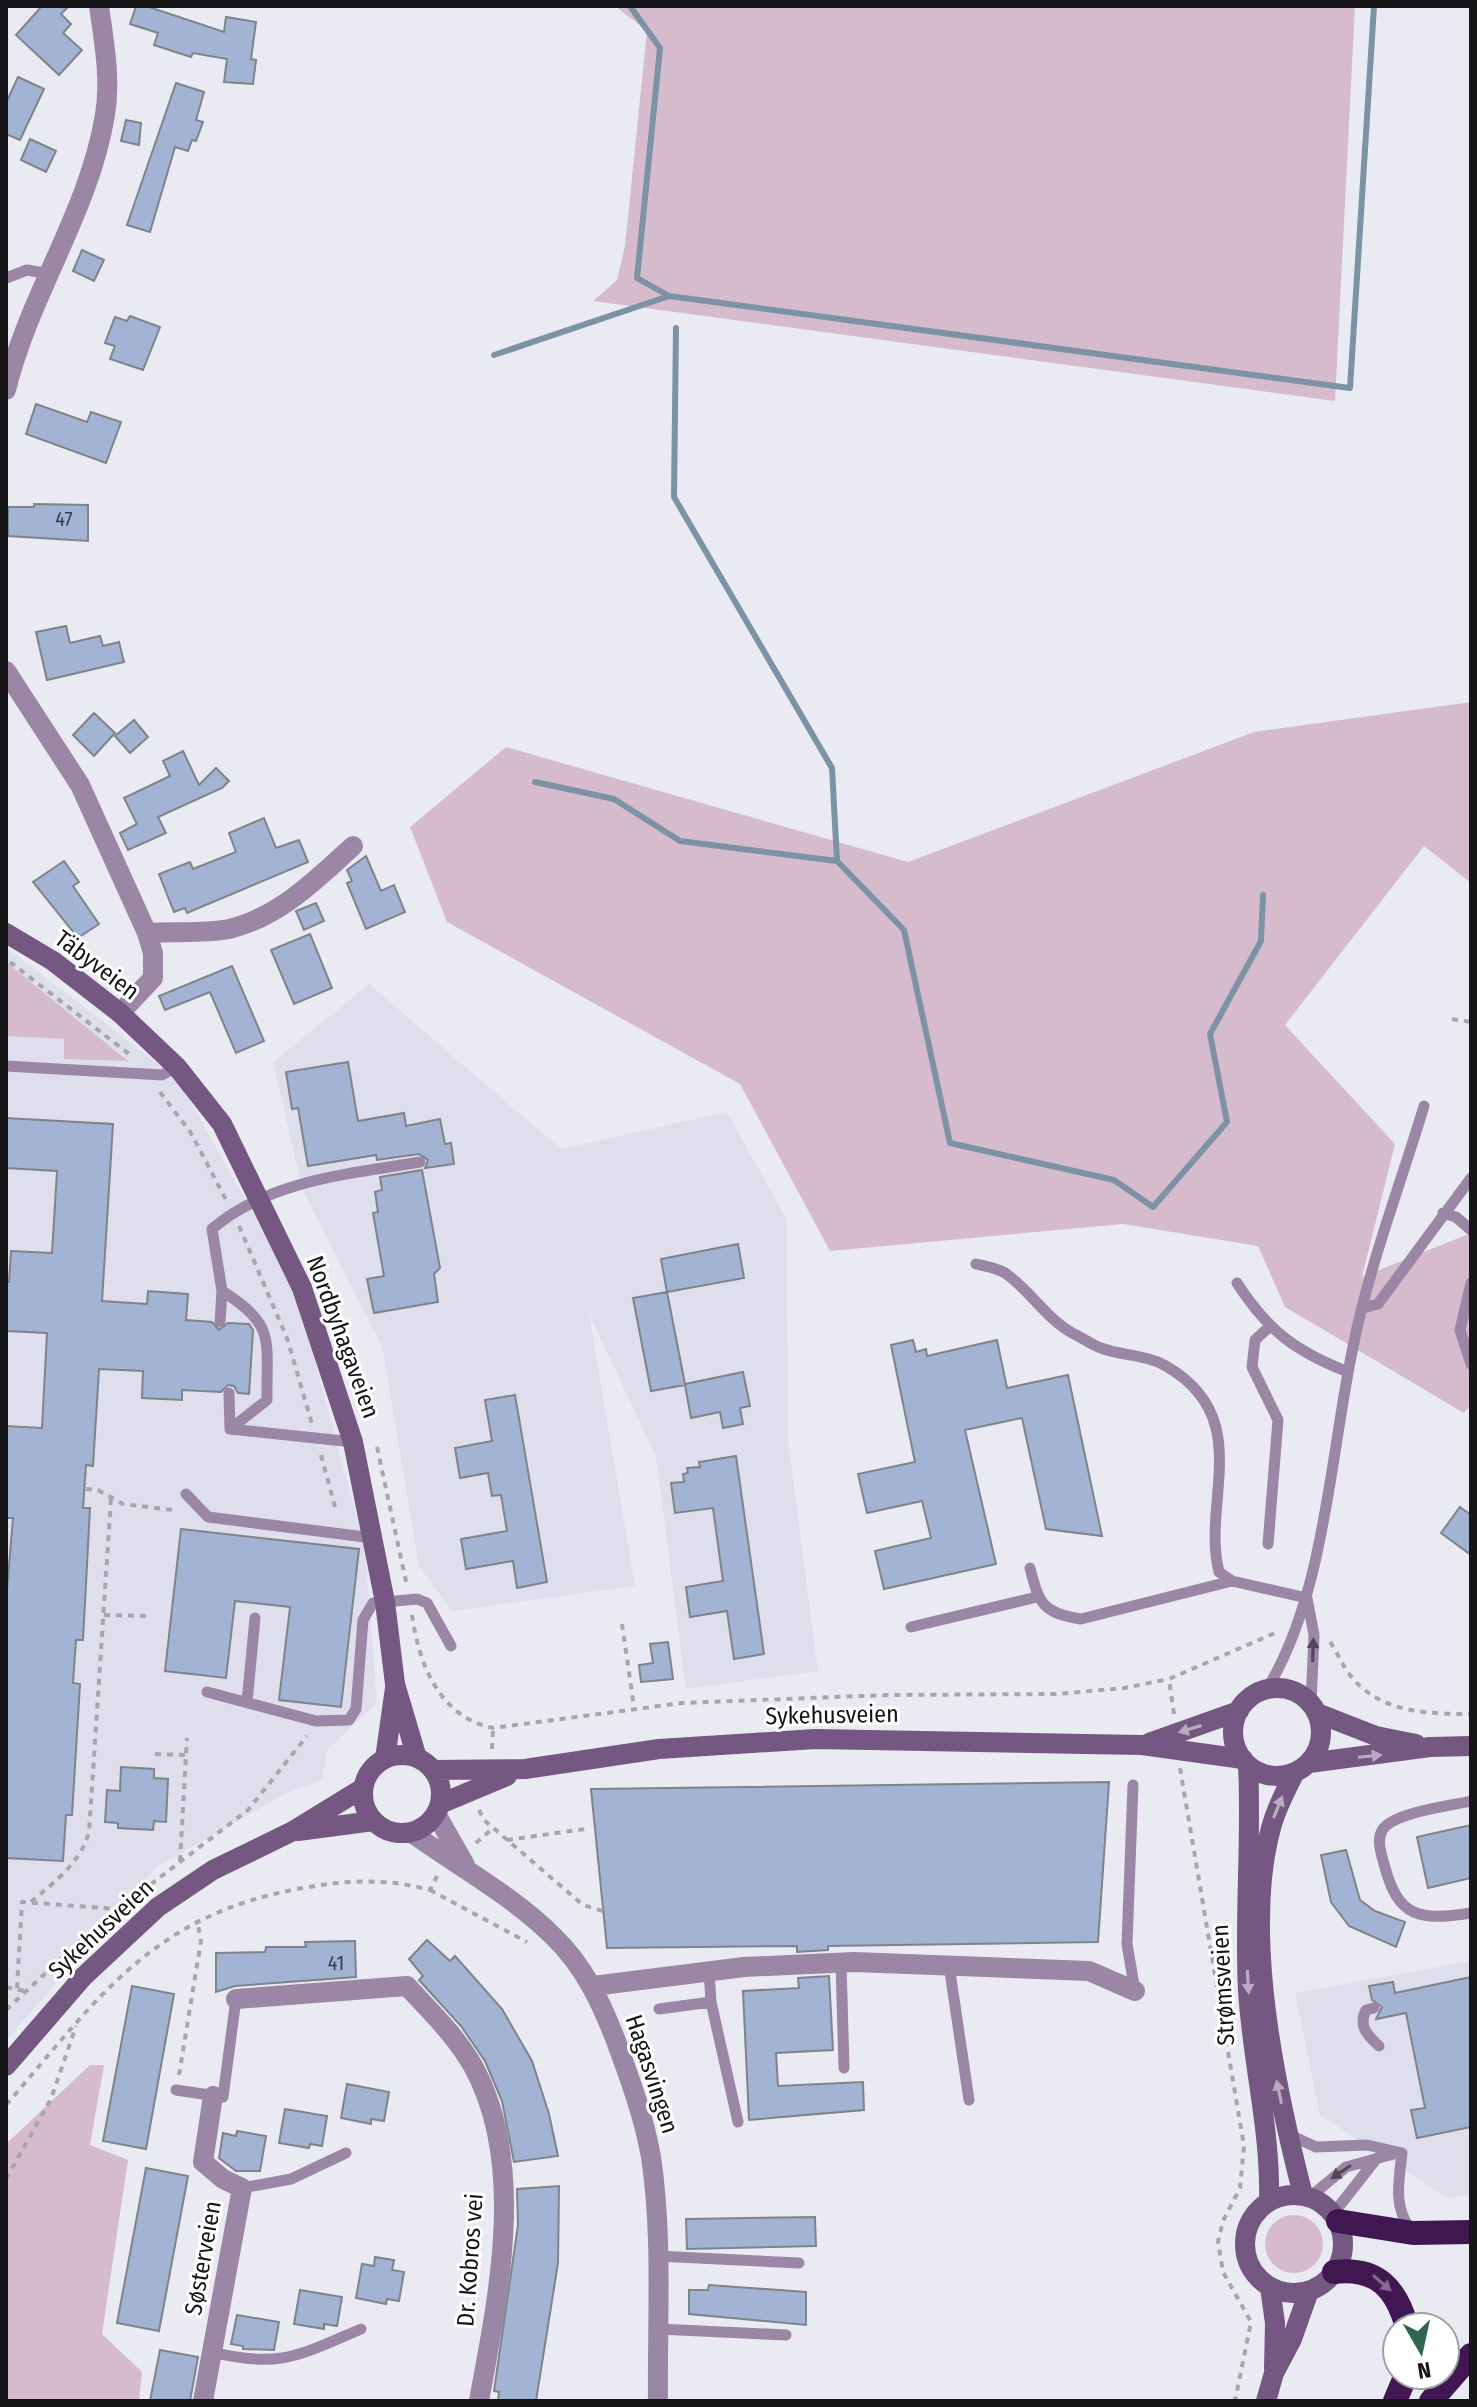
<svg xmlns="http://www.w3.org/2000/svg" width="1477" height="2407" viewBox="0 0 1477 2407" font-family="'Fira Sans Condensed',sans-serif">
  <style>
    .built { fill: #dfdeed }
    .green { fill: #d6bbcc }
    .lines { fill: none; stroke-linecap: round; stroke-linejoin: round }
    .stream { stroke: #7b93a4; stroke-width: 6 }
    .building { fill: #a3b3d3; stroke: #7f838a; stroke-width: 2 }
    .path { stroke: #a6a6ac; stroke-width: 4; stroke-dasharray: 6 6; stroke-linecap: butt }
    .lane { stroke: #9b87a5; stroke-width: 11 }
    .street { stroke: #9b87a5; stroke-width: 20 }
    .secondary { stroke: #745882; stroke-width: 20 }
    .highway { stroke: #411752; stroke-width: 24 }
    .oneway { fill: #514857 }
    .oneway2 { fill: #baacc0 }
    .oneway3 { fill: #84688f }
    .labels { text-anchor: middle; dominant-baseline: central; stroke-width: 6; stroke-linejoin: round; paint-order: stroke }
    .number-label { font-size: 20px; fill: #383c46 }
    .street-label { font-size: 24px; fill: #151517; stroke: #fff }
  </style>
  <rect width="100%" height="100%" fill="#eaeaf2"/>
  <path class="built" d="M 6,947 L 178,1079 L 296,1291 L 365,1547 L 377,1703 L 327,1750 L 322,1780 L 285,1794 L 157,1867 L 6,2041 Z
    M 369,984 L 561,1149 L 727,1112 L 787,1220 L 788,1440 L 818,1671 L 686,1689 L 656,1457 L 589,1314 L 635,1586 L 452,1611 L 419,1566 L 382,1346 L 303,1191 L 273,1062 Z
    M 1471,1961 L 1471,2195 L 1448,2198 L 1320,2115 L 1295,1993 Z"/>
  <path class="green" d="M 615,6 L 1355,6 L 1335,401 L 593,301 L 617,280 L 625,246 L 647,31 Z
    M 1471,702 L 1471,883 L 1424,846 L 1285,1025 L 1395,1144 L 1362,1277 L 1471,1233 L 1471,1405 L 1464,1413 L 1285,1307 L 1258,1246 L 1123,1224 L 830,1251 L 740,1084 L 447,922 L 410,827 L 506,747 L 908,862 L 1254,732 Z
    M 6,962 L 128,1061 L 64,1059 L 64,1039 L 6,1036 Z
    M 90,2065 L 104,2065 L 90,2145 L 128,2160 L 102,2334 L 142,2372 L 139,2401 L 6,2401 L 6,2144 Z
    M1265 2244a29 29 0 1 1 58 0a29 29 0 1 1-58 0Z"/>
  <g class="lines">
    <path class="stream" d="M 630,6 L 660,48 L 637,278 L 669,296 L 1350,388 L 1374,6
      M 676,328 L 674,497 L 832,768 L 837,861 L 904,930 L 950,1143 L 1114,1180 L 1153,1207 L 1227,1122 L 1210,1034 L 1261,941 L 1263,895
      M 494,355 L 669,296
      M 535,782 L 614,799 L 680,841 L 837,861"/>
  </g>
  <path class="building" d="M 42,6 L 69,6 L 61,14 L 71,24 L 63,33 L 82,50 L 59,75 L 16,35 Z
    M 136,6 L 146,6 L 224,32 L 226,17 L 256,22 L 251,59 L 256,60 L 253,84 L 224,82 L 227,59 L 193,53 L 191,57 L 154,45 L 158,33 L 130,24 Z
    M 18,77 L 44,89 L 20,140 L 6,134 L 6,103 Z
    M 176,83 L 204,92 L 196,120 L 203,122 L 196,141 L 192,140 L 188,151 L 175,147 L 150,232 L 127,225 Z
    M 126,120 L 141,123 L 139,145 L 121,141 Z
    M 30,139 L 56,151 L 46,172 L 21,160 Z
    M 82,250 L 104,260 L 94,281 L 73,271 Z
    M 130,316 L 160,327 L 143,370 L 110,359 L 115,346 L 105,343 L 115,317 L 127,321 Z
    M 36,404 L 87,422 L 91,412 L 121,422 L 106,463 L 26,434 Z
    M 34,504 L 88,505 L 88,541 L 8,536 L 8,507 L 34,507 Z
    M 66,626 L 70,643 L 100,636 L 103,646 L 119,642 L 124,662 L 47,680 L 36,632 Z
    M 94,713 L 115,733 L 94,756 L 73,735 Z
    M 134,720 L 148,737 L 130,753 L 115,736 Z
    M 183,751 L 199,785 L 216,768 L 229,781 L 222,788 L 158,817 L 166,833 L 128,850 L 120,833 L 137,824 L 124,798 L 170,776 L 163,761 Z
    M 264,818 L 276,848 L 299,840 L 308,862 L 187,913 L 185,908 L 174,912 L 159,874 L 190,862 L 193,869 L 236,852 L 229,833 Z
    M 366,856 L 381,891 L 394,885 L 405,912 L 366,929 L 347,883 L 352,881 L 347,870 Z
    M 64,861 L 79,882 L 73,886 L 99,924 L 78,938 L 33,882 Z
    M 316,903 L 324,921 L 304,930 L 296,911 Z
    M 310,934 L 332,988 L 294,1004 L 271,950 Z
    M 232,966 L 264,1041 L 236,1053 L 210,992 L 165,1010 L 159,996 Z
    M 348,1062 L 358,1121 L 404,1113 L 406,1126 L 440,1119 L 445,1144 L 451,1143 L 454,1164 L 425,1168 L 428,1160 L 419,1154 L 377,1160 L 376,1155 L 308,1166 L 298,1108 L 292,1109 L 286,1072 Z
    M 6,1118 L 113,1124 L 102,1301 L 147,1304 L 148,1291 L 188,1294 L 186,1320 L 212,1322 L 219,1330 L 228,1323 L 249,1324 L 253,1330 L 249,1394 L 238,1393 L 234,1386 L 228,1385 L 221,1392 L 182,1390 L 182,1400 L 142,1398 L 143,1371 L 99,1369 L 93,1466 L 86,1465 L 83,1508 L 90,1508 L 83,1640 L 76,1640 L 73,1683 L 80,1684 L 72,1815 L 66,1815 L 63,1861 L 6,1858 L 6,1602 L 13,1518 L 6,1518 L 6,1426 L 42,1428 L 47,1333 L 6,1331 L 6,1282 L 9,1282 L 11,1251 L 52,1253 L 57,1171 L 6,1168 Z
    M 422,1170 L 440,1268 L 434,1274 L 438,1302 L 374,1313 L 367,1279 L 384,1276 L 373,1213 L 378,1212 L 375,1192 L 382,1190 L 380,1177 Z
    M 738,1244 L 744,1278 L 667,1292 L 685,1384 L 743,1372 L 750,1406 L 740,1408 L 743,1424 L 723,1428 L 720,1412 L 691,1418 L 685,1385 L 651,1391 L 633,1298 L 667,1292 L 661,1259 Z
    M 913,1340 L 916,1352 L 926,1349 L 927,1356 L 997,1340 L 1007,1388 L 1068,1375 L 1102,1536 L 1046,1529 L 1022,1418 L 965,1430 L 996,1564 L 884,1589 L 875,1551 L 931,1538 L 922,1501 L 867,1513 L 858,1474 L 915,1462 L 891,1345 Z
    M 515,1395 L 547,1582 L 517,1588 L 513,1561 L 466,1569 L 461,1539 L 507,1531 L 501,1495 L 492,1496 L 488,1473 L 460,1478 L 455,1448 L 492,1441 L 485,1400 Z
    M 736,1456 L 764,1654 L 734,1659 L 727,1611 L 690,1617 L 686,1587 L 723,1581 L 713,1508 L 675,1513 L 671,1483 L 684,1482 L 683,1474 L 688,1473 L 687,1468 L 700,1467 L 699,1462 Z
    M 1460,1507 L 1471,1515 L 1471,1555 L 1441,1533 Z
    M 181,1529 L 359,1549 L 341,1707 L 279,1700 L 290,1607 L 235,1601 L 226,1678 L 165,1671 Z
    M 668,1642 L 673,1679 L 641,1682 L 639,1665 L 653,1663 L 650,1644 Z
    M 121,1767 L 154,1769 L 154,1778 L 168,1779 L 166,1822 L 154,1821 L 153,1830 L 118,1828 L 118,1823 L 105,1822 L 107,1790 L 120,1791 Z
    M 1109,1782 L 1098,1942 L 828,1946 L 828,1950 L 797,1952 L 797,1946 L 607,1948 L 591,1789 Z
    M 1471,1825 L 1471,1878 L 1428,1888 L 1417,1837 Z
    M 1346,1850 L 1360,1900 L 1375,1911 L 1405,1922 L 1396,1947 L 1349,1926 L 1331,1902 L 1321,1855 Z
    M 427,1940 L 450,1961 L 455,1956 L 502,2009 L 532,2061 L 549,2114 L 558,2156 L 514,2162 L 502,2101 L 485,2061 L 461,2026 L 419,1980 L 423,1976 L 409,1959 Z
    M 355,1941 L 356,1977 L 235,1986 L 216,1992 L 216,1953 L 265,1952 L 266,1947 L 306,1947 L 305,1942 Z
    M 829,1976 L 833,2050 L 776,2053 L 778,2086 L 863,2082 L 864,2110 L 749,2120 L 743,1991 L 799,1988 L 798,1978 Z
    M 1471,1977 L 1471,2127 L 1417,2138 L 1411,2110 L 1425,2108 L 1406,2013 L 1376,2019 L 1382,2007 L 1372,2000 L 1369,1986 L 1393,1982 L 1395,1993 Z
    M 132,1986 L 174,1994 L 146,2149 L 103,2141 Z
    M 347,2084 L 389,2092 L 384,2121 L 371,2119 L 371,2124 L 341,2118 Z
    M 285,2109 L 327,2116 L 322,2146 L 310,2144 L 309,2148 L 279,2143 Z
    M 237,2131 L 266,2136 L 260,2171 L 236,2171 L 219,2158 L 223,2133 L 236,2136 Z
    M 146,2168 L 188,2176 L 159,2331 L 117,2323 Z
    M 559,2186 L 558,2263 L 536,2401 L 498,2401 L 499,2392 L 494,2391 L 518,2225 L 517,2189 Z
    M 815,2217 L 816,2246 L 687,2249 L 686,2219 Z
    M 375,2257 L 394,2260 L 392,2270 L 404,2272 L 399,2301 L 387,2299 L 386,2304 L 356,2298 L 362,2264 L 374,2266 Z
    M 709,2285 L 806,2292 L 806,2325 L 689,2314 L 689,2290 L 708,2290 Z
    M 300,2290 L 342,2297 L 337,2326 L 324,2324 L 324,2329 L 294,2324 Z
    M 237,2315 L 279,2322 L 274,2350 L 243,2349 L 243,2346 L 231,2344 Z
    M 160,2350 L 198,2357 L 190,2401 L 150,2401 Z"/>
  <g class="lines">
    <path class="path" d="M 10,962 L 133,1057
      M 1452,1019 L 1471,1022
      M 160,1092 L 191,1133 L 226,1200
      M 239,1226 L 287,1338 L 312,1424
      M 377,1447 L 407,1586
      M 321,1455 L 335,1507
      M 86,1489 L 98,1490 L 123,1504 L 173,1510
      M 104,1615 L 151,1616
      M 412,1615 C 419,1664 439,1717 493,1728 L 682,1703 L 887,1695 L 1057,1694 L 1124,1688 L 1169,1679
      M 622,1624 L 634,1707
      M 1330,1642 C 1338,1653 1342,1665 1350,1675 C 1379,1713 1427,1714 1471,1714
      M 1174,1714 L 1169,1679 L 1275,1633
      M 492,1749 L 493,1728
      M 155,1754 L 186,1755
      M 1180,1768 L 1244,2146 L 1240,2188 L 1223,2221 L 1218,2242 L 1223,2272 L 1251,2322 L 1235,2401
      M 479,1810 L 484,1820 L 583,1905 L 603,1911
      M 507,1840 L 585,1829
      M 476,1843 L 493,1828
      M 180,1861 L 187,1738
      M 430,1890 L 527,1942
      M 31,1902 C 55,1881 80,1864 89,1832 L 111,1499
      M 6,1987 L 25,1991
      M 17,1988 L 22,1902 L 117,1909
      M 6,2010 L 95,1927 L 248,1810 L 307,1736
      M 179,2075 L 201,1941 L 197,1920
      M 6,2105 C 99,1997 153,1914 303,1888 C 346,1880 387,1878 430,1890 L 437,1876
      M 6,2179 L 51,2099 L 76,2026"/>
    <path class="lane" d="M 6,278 L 27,270 L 50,274
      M 6,1066 L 162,1075 L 177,1067
      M 1443,1213 L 1456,1217 L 1471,1230
      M 976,1264 C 985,1266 997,1268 1005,1273 C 1030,1290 1046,1319 1074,1334 C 1083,1338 1092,1345 1101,1348 C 1122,1356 1145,1354 1166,1366 C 1256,1418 1201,1502 1219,1572 L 1232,1581
      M 1237,1283 C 1268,1331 1295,1351 1348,1372
      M 1471,1283 L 1460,1330 L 1471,1364
      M 222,1291 C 277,1325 266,1341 267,1400 L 230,1429
      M 1363,1308 L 1378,1304 L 1471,1178
      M 220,1322 L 222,1291 L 212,1229 C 269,1180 349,1174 420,1162
      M 229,1393 L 230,1429 L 353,1442
      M 186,1494 L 208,1517 L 373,1538
      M 1268,1544 L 1278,1420 L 1252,1367 L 1255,1340 L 1269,1327
      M 1030,1568 C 1039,1604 1043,1613 1081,1619 L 1232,1581 L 1307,1598
      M 1307,1598 L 1314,1635 L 1311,1704
      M 911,1627 L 1037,1597
      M 1267,1689 C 1325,1594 1330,1456 1353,1347 C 1369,1266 1400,1186 1424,1106
      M 207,1692 L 316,1721 L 349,1720 L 356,1709 L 363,1620 L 373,1603 L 417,1599 L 427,1603 L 451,1646
      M 247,1702 L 255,1618
      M 1133,1785 L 1127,1944 L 1135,1991
      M 1471,1801 C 1451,1806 1395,1812 1383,1829 C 1376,1839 1381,1853 1384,1864 C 1398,1918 1419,1921 1471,1913
      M 841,1963 L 844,2068
      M 949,1965 L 969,2100
      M 709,1971 L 711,2002 L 738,2122
      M 1374,2008 L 1366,2010 C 1358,2026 1367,2035 1379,2046
      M 659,2009 L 711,2002
      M 176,2090 L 223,2097 L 236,1999
      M 1290,2135 L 1316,2147 L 1367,2145 L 1402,2153
      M 1402,2153 C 1399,2181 1393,2205 1410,2229
      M 242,2188 L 291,2179 L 346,2153
      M 1310,2197 L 1346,2167 L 1397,2153
      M 1333,2214 L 1377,2158
      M 657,2256 L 799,2263
      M 658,2329 L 786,2335
      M 212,2352 C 280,2369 300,2355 361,2329"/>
    <path class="street" d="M 6,390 C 29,295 89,212 105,115 C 111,79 104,42 99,6
      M 6,671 L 80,785 L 147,933 L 153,953 L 153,978 L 120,1013
      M 147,933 C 173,931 203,934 229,929 C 279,917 316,880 353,846
      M 436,1814 L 465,1865
      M 412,1833 C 459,1867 512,1895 554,1937 C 584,1966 601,2002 616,2041 C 630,2079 644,2117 651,2157 C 663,2237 657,2321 658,2401
      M 593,1986 L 744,1967 L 854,1962 L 1089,1971 L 1135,1991
      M 236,1999 L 407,1986 C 430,2011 456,2036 473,2066 C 527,2164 498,2297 479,2401
      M 203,2401 L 242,2188 L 223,2179 L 203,2162 L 213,2096"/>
    <path class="secondary" d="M 6,933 L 53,961 L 120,1013 L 177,1067 L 222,1124 L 302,1288 L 353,1442 L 385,1602 L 395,1684 L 417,1758
      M1233 1732a44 44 0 1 1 88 0a44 44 0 1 1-88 0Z
      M 1317,1713 L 1376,1736 L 1416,1744
      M 1149,1743 L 1239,1711
      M363 1794a39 39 0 1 1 78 0a39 39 0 1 1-78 0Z
      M 385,1759 L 395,1688
      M 1309,1763 L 1430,1747 L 1471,1746
      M 1248,1765 C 1252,1840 1244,1915 1248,1990 C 1252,2061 1271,2130 1269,2201
      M 433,1770 L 525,1769 L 659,1749 L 815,1739 L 1142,1745 L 1243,1759
      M 1295,1772 C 1286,1790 1276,1808 1271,1828 C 1242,1934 1276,2090 1303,2195
      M 440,1804 L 507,1776
      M 298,1831 L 373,1821
      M 6,2066 L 83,1977 L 158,1907 L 213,1870 L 293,1831 L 363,1788
      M1245 2244a49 49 0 1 1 98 0a49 49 0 1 1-98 0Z
      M 1270,2287 L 1275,2323 L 1274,2369
      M 1266,2401 L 1274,2373 L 1292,2339 L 1309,2291"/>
    <path class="highway" d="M 1338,2221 L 1413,2233 L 1471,2232
      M 1334,2272 C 1377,2267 1396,2288 1407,2327
      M 1395,2401 L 1406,2375
      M 1431,2401 L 1471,2355"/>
  </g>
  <defs><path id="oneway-solid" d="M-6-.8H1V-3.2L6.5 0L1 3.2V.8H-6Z" transform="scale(2)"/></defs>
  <g class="oneway">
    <use href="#oneway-solid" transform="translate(1313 1650) rotate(-88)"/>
    <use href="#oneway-solid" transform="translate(1341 2172) rotate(146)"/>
  </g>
  <g class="oneway2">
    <use href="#oneway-solid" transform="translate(1190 1729) rotate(163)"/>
    <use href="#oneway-solid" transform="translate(1370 1756) rotate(-6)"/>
    <use href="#oneway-solid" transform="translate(1278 1807) rotate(-68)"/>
    <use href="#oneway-solid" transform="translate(1248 1982) rotate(87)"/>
    <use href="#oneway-solid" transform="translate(1279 2092) rotate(-102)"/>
  </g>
  <use class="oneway3" href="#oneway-solid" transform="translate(1382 2283) rotate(41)"/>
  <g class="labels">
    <g class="number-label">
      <text x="64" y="519">47</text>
      <text x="336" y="1963">41</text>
    </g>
    <g class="street-label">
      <text transform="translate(97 965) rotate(37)">Täbyveien</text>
      <text transform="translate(343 1337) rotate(70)">Nordbyhagaveien</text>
      <text transform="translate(832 1715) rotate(-1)">Sykehusveien</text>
      <text transform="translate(101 1929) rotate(-43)">Sykehusveien</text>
      <text transform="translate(1223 1985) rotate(-93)">Strømsveien</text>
      <text transform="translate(652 2074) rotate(72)">Hagasvingen</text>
      <text transform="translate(203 2258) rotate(-80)">Søsterveien</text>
      <text transform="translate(470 2260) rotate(-86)">Dr. Kobros vei</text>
    </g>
  </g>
  <rect width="1477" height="2407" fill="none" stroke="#151517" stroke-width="16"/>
  <g transform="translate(1421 2351) rotate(171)"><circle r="38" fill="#ffffff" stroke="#a1a1a2" stroke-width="2"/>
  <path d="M0-6L14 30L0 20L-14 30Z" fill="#31674e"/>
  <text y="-12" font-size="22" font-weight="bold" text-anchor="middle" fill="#151517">N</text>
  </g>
</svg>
